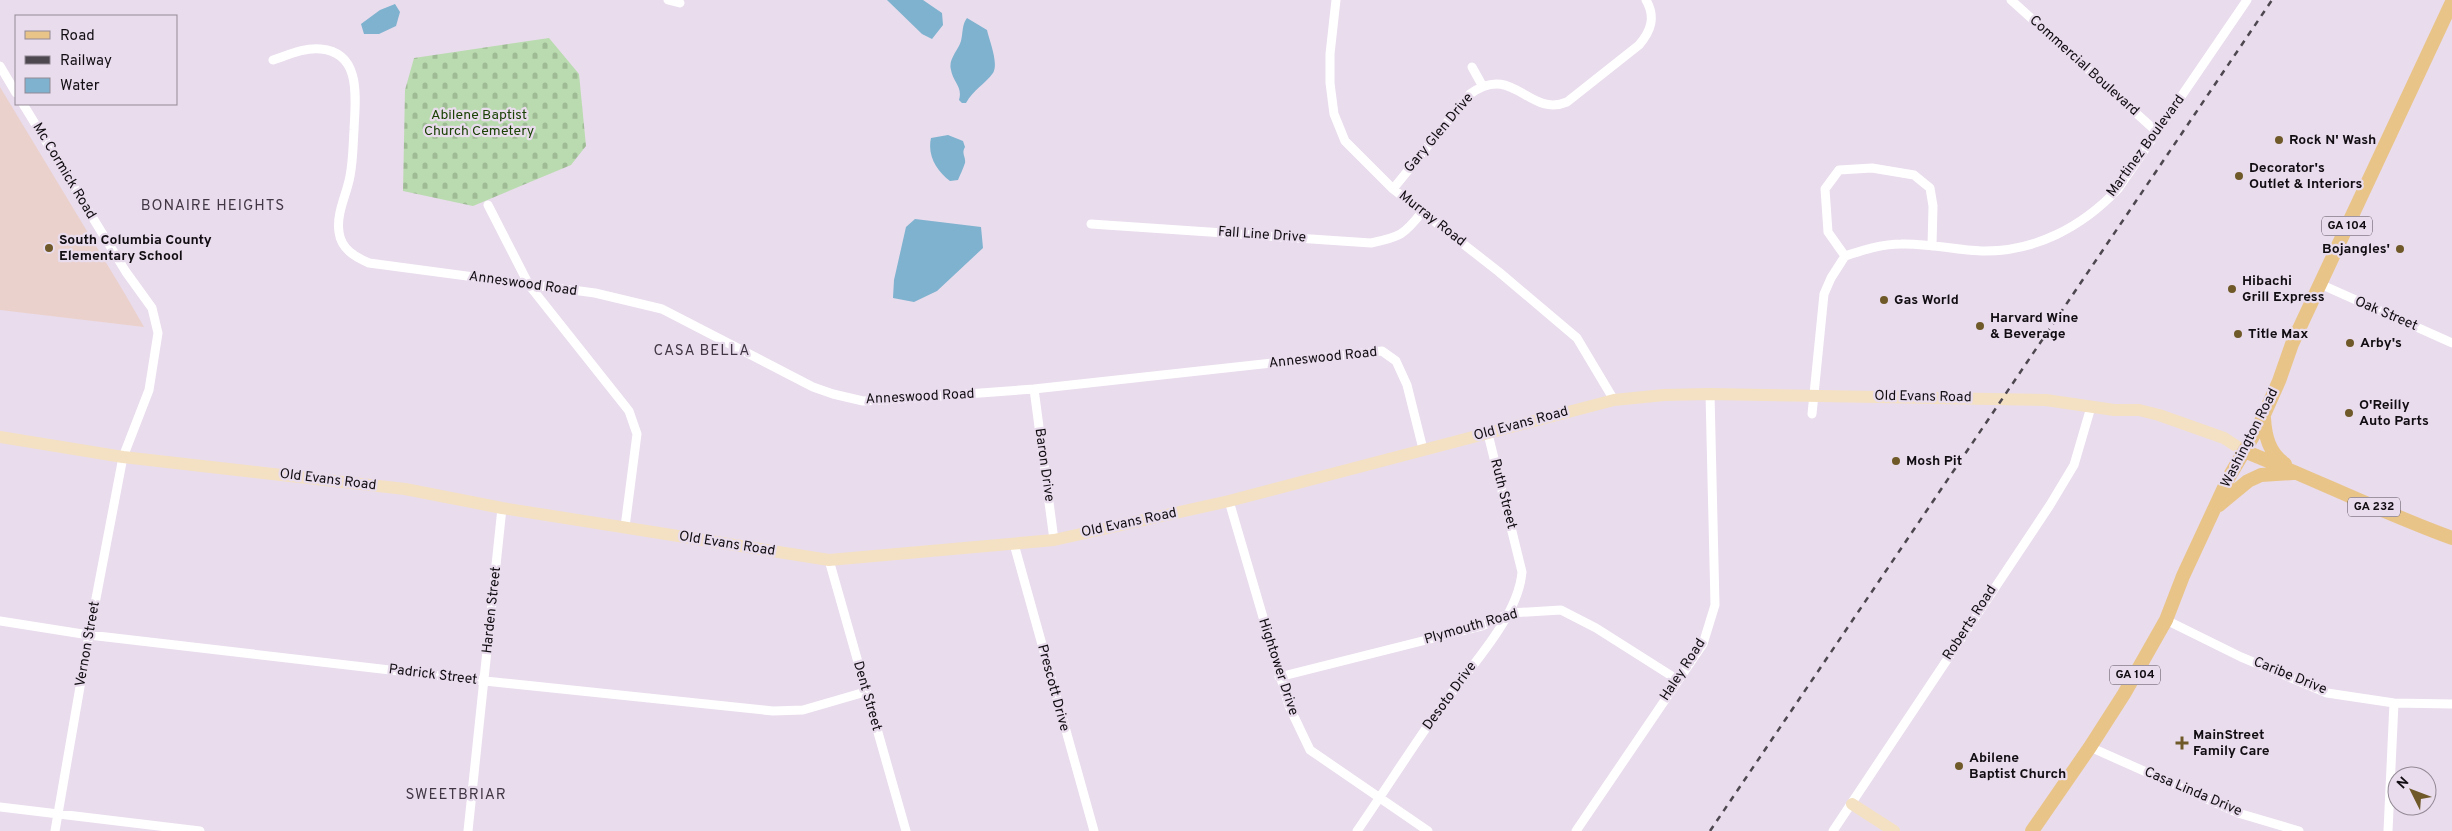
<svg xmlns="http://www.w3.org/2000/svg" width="2452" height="831" viewBox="0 0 2452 831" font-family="Overpass,sans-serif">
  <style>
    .education { fill: #ebd1cc }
    .cemetery { fill: url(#cemetery-stones) }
    .water { fill: #7eb2ce }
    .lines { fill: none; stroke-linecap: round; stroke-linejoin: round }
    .street { stroke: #fff; stroke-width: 9 }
    .secondary { stroke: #f4e1c3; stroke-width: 12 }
    .primary { stroke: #e9c488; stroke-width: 14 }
    .rail { stroke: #4d474f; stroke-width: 2.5; stroke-dasharray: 6 6; stroke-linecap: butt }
    .poi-dot { fill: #6f5929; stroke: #e9dced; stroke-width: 2 }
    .labels { text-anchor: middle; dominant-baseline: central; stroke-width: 4.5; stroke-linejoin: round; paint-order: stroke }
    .shield { fill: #e9dced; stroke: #524b54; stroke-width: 1 }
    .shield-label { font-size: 12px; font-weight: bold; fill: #110d12 }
    .street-label { font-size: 14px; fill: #110d12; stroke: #e9dced }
    .park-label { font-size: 14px; fill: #1a4205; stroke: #e9dced }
    .poi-label { font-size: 14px; font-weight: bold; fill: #110d12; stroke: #e9dced; text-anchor: start }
    .neighbourhood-label { font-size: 15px; letter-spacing: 1px; fill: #423845; stroke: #e9dced }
  </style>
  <defs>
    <pattern id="cemetery-stones" width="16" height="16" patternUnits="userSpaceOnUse" patternTransform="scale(1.25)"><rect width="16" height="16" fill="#badbaf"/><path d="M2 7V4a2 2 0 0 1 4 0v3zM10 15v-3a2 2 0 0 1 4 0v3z" fill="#9fbb96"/></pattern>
  </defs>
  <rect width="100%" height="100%" fill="#e9dced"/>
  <path class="education" d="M 0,87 L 125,294 L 144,327 L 0,310 Z"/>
  <path class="cemetery" d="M 549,38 L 579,74 L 586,146 L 571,165 L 473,206 L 403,191 L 405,90 L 414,58 Z"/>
  <path class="water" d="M 887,0 L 923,0 L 942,13 L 943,25 L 932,39 L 922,34 Z
    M 395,4 L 400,12 L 396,26 L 379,34 L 364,34 L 361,24 L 380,10 Z
    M 967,18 L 987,30 C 989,40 999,63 993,73 C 985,84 973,90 966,103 L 962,103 L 959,100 C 963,87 953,82 951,70 C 948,59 958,51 961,41 C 963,33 962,24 967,18 Z
    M 948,135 L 963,141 L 965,147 C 961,154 966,156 965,163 C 963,169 960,175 958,180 L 950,181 C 937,171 927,156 931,138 Z
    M 915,219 L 981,227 L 983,248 L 937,291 L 914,302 L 893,298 L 894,280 L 906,227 Z"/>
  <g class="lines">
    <path class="street" d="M 668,0 L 680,3
      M 1336,0 L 1330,54 L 1330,83 L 1334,114 L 1345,141 L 1393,189 L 1499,272 L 1577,338 L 1614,400
      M 2011,0 L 2157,132
      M 273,60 C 288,55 305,47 321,49 C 363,53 355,101 354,130 C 353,145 353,161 350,176 C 347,194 336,213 339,232 C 341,249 355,257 369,263 L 595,293 L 662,309 L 813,387 L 833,394 L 863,401 L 885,400 L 1034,389 L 1382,351 L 1396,361 L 1407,385 L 1423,449
      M 0,66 L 16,93
      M 1472,67 L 1482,85
      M 23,104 L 126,272 L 152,308 L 158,333 L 149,390 L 123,457 L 89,635 L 55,831
      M 1393,189 L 1470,94 C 1514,62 1528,118 1567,102 L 1639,45 C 1651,31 1656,17 1646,0
      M 488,205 L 529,285 L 629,411 L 637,434 L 625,527
      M 1091,224 L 1371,243 C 1400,237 1404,235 1422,212
      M 1845,256 L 1828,232 L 1825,189 L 1839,170 L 1872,168 L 1914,175 L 1930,188 L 1933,206 L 1932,246
      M 2320,284 L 2452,343
      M 1034,389 L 1054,540
      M 1812,414 L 1824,294 L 1831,278 L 1845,256 C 1864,250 1882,244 1901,244 C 1928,243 1955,250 1982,251 C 2035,252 2082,227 2118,189 L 2247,0
      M 1229,501 L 1289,706 L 1310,750 L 1428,831
      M 1014,544 L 1094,831
      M 829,560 L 906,831
      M 2166,620 L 2241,657 L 2327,693 L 2394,703 L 2452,704
      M 0,621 L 89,635 L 485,681 L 773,711 L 803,710 L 865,692
      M 1279,677 L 1482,626 L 1510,613 L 1561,610 L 1596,628 L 1678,680
      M 2090,747 L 2238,813 L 2299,831
      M 0,807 L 200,831
      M 468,831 L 502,508
      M 1357,831 C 1384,792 1409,752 1436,714 C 1464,673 1518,620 1522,572 L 1488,434
      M 1576,831 L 1703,644 L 1715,605 L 1710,394
      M 1833,831 L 2050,505 L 2074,465 L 2091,407
      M 2388,831 L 2394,703"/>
    <path class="secondary" d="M 0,437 L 123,457 L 405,489 L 502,508 L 829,560 L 1054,540 L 1229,501 L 1614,400 L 1664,395 L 1710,394 L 2046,400 L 2114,410 L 2139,410 L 2159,415 L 2224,438 L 2244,451
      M 1852,804 L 1894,831"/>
    <path class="primary" d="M 2264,418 C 2265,436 2269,453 2285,464
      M 2244,451 C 2314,479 2381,512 2452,538
      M 2219,505 L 2248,481 L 2261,475 L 2293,473
      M 2032,831 L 2090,747 L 2124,694 L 2166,620 L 2183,576 L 2229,477 L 2259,426 L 2279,381 L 2292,344 L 2452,2"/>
    <path class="rail" d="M 1710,831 L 2272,0"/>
  </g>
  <g class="poi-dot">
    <circle cx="2279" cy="140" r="5"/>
    <circle cx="2239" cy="176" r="5"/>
    <circle cx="49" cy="248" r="5"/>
    <circle cx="2400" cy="249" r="5"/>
    <circle cx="2232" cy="289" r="5"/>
    <circle cx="1884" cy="300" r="5"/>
    <circle cx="1980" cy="326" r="5"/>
    <circle cx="2238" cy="334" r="5"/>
    <circle cx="2350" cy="343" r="5"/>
    <circle cx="2349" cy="413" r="5"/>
    <circle cx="1896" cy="461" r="5"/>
    <path d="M2179.5 735.5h5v5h5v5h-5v5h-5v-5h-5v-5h5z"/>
    <circle cx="1959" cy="766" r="5"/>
  </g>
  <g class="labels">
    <g class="shield">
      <rect x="2322" y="216.5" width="50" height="19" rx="4"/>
      <rect x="2348" y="497.5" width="52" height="19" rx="4"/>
      <rect x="2110" y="665.5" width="50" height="19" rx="4"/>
    </g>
    <g class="shield-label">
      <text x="2347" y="226">GA 104</text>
      <text x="2374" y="507">GA 232</text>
      <text x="2135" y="675">GA 104</text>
    </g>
    <g class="street-label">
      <text transform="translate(2084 66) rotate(42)">Commercial Boulevard</text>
      <text transform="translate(1439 133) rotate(-50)">Gary Glen Drive</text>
      <text transform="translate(2146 146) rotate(-54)">Martinez Boulevard</text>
      <text transform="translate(64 171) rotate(59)">Mc Cormick Road</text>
      <text transform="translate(1432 219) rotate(38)">Murray Road</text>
      <text transform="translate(1262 235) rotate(4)">Fall Line Drive</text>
      <text transform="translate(523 284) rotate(8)">Anneswood Road</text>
      <text transform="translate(2386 314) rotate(23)">Oak Street</text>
      <text transform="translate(1323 358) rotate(-6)">Anneswood Road</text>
      <text transform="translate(920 397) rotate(-3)">Anneswood Road</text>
      <text transform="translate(1923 397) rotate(1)">Old Evans Road</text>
      <text transform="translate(1521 424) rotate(-15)">Old Evans Road</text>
      <text transform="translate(2250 438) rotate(-63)">Washington Road</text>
      <text transform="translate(1044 465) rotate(82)">Baron Drive</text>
      <text transform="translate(328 480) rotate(7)">Old Evans Road</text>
      <text transform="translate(1503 494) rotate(76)">Ruth Street</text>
      <text transform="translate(1129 523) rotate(-12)">Old Evans Road</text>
      <text transform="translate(727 544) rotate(9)">Old Evans Road</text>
      <text transform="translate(492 610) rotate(-84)">Harden Street</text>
      <text transform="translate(1970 623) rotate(-57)">Roberts Road</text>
      <text transform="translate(1471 627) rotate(-16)">Plymouth Road</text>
      <text transform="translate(88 644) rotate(-80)">Vernon Street</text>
      <text transform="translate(1278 667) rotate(72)">Hightower Drive</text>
      <text transform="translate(1683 670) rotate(-57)">Haley Road</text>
      <text transform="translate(433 675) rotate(7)">Padrick Street</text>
      <text transform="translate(2290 676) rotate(22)">Caribe Drive</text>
      <text transform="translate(1053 688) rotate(75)">Prescott Drive</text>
      <text transform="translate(867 696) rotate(74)">Dent Street</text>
      <text transform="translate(1450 696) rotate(-54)">Desoto Drive</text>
      <text transform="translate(2193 792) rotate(23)">Casa Linda Drive</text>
    </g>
    <g class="park-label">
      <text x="479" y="115">Abilene Baptist<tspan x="479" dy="16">Church Cemetery</tspan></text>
    </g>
    <g class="poi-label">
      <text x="2289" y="140">Rock N' Wash</text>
      <text x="2249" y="168">Decorator's<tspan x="2249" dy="16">Outlet &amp; Interiors</tspan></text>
      <text x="59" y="240">South Columbia County<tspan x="59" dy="16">Elementary School</tspan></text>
      <text x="2390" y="249" text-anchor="end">Bojangles'</text>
      <text x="2242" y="281">Hibachi<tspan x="2242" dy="16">Grill Express</tspan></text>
      <text x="1894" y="300">Gas World</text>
      <text x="1990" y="318">Harvard Wine<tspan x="1990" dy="16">&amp; Beverage</tspan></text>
      <text x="2248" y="334">Title Max</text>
      <text x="2360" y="343">Arby's</text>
      <text x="2359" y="405">O'Reilly<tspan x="2359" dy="16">Auto Parts</tspan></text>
      <text x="1906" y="461">Mosh Pit</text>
      <text x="2193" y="735">MainStreet<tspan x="2193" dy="16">Family Care</tspan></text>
      <text x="1969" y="758">Abilene<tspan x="1969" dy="16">Baptist Church</tspan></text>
    </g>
    <g class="neighbourhood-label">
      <text x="213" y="206">BONAIRE HEIGHTS</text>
      <text x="702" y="351">CASA BELLA</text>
      <text x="456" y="795">SWEETBRIAR</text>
    </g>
  </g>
  <rect x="15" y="15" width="162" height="90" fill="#e9dced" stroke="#938995"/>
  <rect x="25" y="31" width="25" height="8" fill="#e9c488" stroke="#938995"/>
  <text x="60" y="40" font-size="15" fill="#110d12">Road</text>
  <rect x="25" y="56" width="25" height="8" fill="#4d474f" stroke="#938995"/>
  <text x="60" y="65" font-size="15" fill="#110d12">Railway</text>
  <rect x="25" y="78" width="25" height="15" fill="#7eb2ce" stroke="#938995"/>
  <text x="60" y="90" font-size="15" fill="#110d12">Water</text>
  <g transform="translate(2412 791) rotate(312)"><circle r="24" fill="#e9dced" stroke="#938995"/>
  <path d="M0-4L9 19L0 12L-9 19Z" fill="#6f5929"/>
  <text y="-8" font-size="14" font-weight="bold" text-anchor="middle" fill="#110d12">N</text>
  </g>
</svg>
